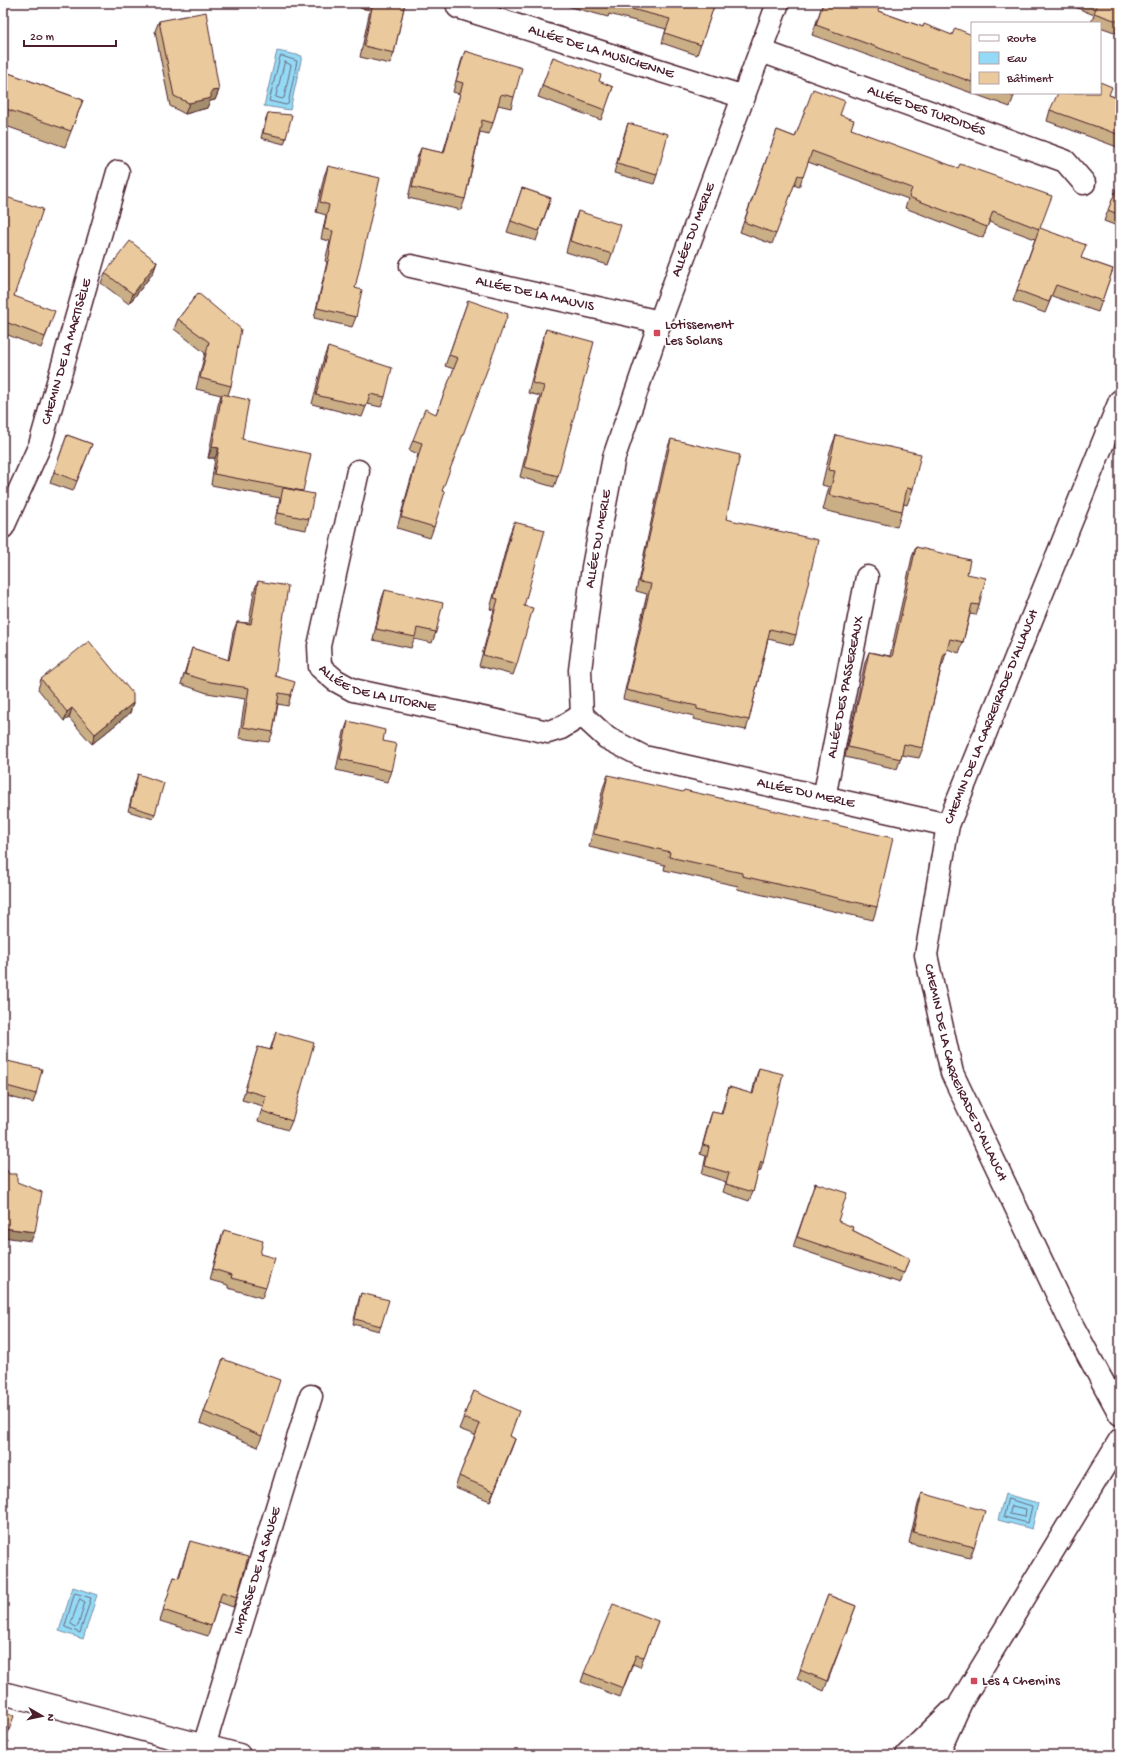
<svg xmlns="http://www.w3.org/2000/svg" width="1123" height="1758" viewBox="0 0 1123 1758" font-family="'Gochi Hand',sans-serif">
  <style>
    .water { fill: #94daf6; stroke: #768fa5 }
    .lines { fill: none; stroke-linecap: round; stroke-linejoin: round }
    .shore { stroke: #686a7c; stroke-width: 1 }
    .street-casing { stroke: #4a1f2b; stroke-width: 25 }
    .secondary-casing { stroke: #4a1f2b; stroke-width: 25 }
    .street { stroke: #fff; stroke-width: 22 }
    .secondary { stroke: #fff; stroke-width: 22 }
    .wall { fill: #c9ae86; stroke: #4a1f2b }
    .shaded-wall { fill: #a48d6d; stroke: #4a1f2b }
    .building { fill: #eaca9c; stroke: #4a1f2b }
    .poi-dot { fill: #d1495b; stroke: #fff; stroke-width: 1.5 }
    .labels { text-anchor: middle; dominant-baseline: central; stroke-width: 3; stroke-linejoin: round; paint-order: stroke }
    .street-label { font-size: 14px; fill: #4a1f2b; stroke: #fff }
    .poi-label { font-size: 14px; fill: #4a1f2b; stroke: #fff; text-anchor: start }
  </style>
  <rect width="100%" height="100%" fill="#fff"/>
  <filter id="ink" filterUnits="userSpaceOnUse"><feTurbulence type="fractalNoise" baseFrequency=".025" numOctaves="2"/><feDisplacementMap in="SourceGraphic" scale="8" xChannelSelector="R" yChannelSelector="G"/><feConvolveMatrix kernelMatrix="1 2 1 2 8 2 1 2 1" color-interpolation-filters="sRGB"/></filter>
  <g filter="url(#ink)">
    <path class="water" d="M 277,51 L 302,56 L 290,110 L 264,106 Z
      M 1005,1494 L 1038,1503 L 1032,1529 L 998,1520 Z
      M 73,1587 L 97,1595 L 83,1639 L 59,1631 Z"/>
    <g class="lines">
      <path class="shore" d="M 282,56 L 297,61 L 288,104 L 286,105 L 269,101 L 280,57 Z
        M 285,62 L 291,65 L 284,98 L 282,99 L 276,97 Z
        M 1008,1499 L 1032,1506 L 1028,1523 L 1004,1517 Z
        M 1012,1506 L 1026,1509 L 1025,1517 L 1010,1514 Z
        M 75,1593 L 91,1598 L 80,1633 L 65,1627 Z
        M 80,1599 L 85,1602 L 78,1626 L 76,1627 L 71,1624 Z"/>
      <g class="street-casing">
        <g id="street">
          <path id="s1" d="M 778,3 L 660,322 L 614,457 L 593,567 L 580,670 L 582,715 L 607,738 L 644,757 L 948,825"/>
          <path id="s2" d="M 458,7 L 744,97"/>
          <path id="s3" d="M 761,51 L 1065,161 L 1084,183"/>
          <path id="s4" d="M 411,266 L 660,322"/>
          <path id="s5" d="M 358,471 L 319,646 L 320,667 L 335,680 L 353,690 L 548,732 L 561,728 L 582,715"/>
          <path id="s6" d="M 3,527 L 40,445 L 118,172"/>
          <path id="s7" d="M 824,798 L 867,577"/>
          <path d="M 3,1693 L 239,1755"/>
          <path id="s8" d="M 204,1746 L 311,1396"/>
        </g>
      </g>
      <g class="secondary-casing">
        <g id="secondary">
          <path id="s9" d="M 1120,401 L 948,825 L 926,955 L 952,1073 L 1072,1325 L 1120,1414"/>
          <path d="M 907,1755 L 952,1711"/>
          <path d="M 937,1755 L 961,1702 L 1120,1440"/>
        </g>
      </g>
      <use href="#street" class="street"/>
      <use href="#secondary" class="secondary"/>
    </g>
    <path class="wall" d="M 361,3 L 405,3 L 394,53 L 390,64 L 360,57 L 370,10 L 360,8 Z
      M 560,3 L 715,3 L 697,55 L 662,43 L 666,29 L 609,14 L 608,17 L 560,4 Z
      M 823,3 L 878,11 L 923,27 L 952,35 L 972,35 L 972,93 L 1015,93 L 1010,107 L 812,35 Z
      M 1065,3 L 1120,3 L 1120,34 L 1100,27 L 1100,23 L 1091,23 L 1094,15 Z
      M 159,21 L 219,90 L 215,100 L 210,101 L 207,108 L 185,114 L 170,106 L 155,31 Z
      M 465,51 L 514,97 L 511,108 L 498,105 L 493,123 L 489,134 L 480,132 L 465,199 L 461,210 L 408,198 L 417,158 L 421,148 L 443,153 L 460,94 L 453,92 L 461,62 Z
      M 553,57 L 599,82 L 613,87 L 601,120 L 538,97 Z
      M 3,71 L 83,100 L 65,147 L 3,125 Z
      M 1109,95 L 1120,99 L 1120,148 L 1047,121 L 1050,110 Z
      M 268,113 L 286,138 L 284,144 L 261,138 L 266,118 Z
      M 840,115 L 851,129 L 1040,228 L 1081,258 L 1113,269 L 1098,312 L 1052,296 L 1045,313 L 1013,301 L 1035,239 L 989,222 L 983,238 L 905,208 L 908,199 L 808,162 L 799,187 L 794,185 L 772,244 L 740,232 L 777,130 L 795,137 Z
      M 628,123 L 657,175 L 654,184 L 614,173 L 625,132 Z
      M 328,166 L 355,288 L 356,317 L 352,327 L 314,318 L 327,262 L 325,261 L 330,241 L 321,239 L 326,215 L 316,212 L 324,176 Z
      M 1120,180 L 1120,227 L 1104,221 Z
      M 522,188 L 551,198 L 536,241 L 507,232 Z
      M 3,196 L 14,296 L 51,322 L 41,348 L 3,333 Z
      M 578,211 L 612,254 L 608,265 L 566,252 L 574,222 Z
      M 157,262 L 153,273 L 129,304 L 101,283 L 105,273 Z
      M 198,293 L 231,386 L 228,395 L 242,439 L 302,492 L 309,519 L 306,530 L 274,524 L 280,498 L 211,485 L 215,458 L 208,458 L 218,405 L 221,395 L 196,389 L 205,353 L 174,329 L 178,319 Z
      M 468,300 L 442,491 L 434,527 L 430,538 L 397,528 L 418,454 L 409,450 L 413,440 L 436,414 L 454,369 L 445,366 Z
      M 546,329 L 558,476 L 554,487 L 520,477 L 540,396 L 528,393 L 542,340 Z
      M 328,347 L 385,397 L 381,407 L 367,404 L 362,417 L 312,404 L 324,357 Z
      M 67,435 L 92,444 L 73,491 L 50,483 Z
      M 836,435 L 913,489 L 907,505 L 904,504 L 902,511 L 897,527 L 823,510 L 829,487 L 822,485 L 830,451 Z
      M 671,439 L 726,519 L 796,635 L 793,645 L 768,639 L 749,720 L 746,730 L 693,719 L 694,716 L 623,699 L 647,594 L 636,591 L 667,449 Z
      M 514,522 L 524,606 L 517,664 L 513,675 L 479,666 L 494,610 L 490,609 L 510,533 Z
      M 916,547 L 967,574 L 979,605 L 976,615 L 970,614 L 963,642 L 959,653 L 947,649 L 943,664 L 942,664 L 923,748 L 919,758 L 902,755 L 897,769 L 845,757 L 865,662 L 869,652 L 890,656 L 912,557 Z
      M 258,581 L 275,676 L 291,695 L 288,706 L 278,704 L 273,732 L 269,742 L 239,738 L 245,699 L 207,693 L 181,684 L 192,648 L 228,660 L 233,632 L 237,622 L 249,623 L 254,591 Z
      M 385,590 L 436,632 L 432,643 L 414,639 L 411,648 L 373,640 L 381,601 Z
      M 41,679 L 133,703 L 130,713 L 92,744 L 69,718 L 64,721 L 38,689 Z
      M 348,721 L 383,741 L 391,771 L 387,782 L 336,770 L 344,732 Z
      M 138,774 L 155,814 L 153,819 L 128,811 L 136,780 Z
      M 608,775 L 877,907 L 873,920 L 737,889 L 738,886 L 664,870 L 665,865 L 589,847 L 603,788 Z
      M 276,1032 L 292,1121 L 288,1130 L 258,1121 L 263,1106 L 242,1100 L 258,1047 L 270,1050 Z
      M 3,1060 L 36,1094 L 33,1103 L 3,1095 Z
      M 759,1068 L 763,1163 L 760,1172 L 758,1170 L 753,1192 L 749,1201 L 723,1192 L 726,1182 L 702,1174 L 706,1156 L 700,1154 L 709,1121 L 712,1112 L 721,1114 L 726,1096 L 729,1087 L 752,1094 L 756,1077 Z
      M 815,1183 L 838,1221 L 852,1230 L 909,1259 L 900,1283 L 793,1247 Z
      M 224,1230 L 260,1254 L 266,1287 L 262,1298 L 228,1288 L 228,1285 L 210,1280 L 220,1241 Z
      M 361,1293 L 381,1326 L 379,1331 L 353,1324 L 359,1299 Z
      M 223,1359 L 262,1436 L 258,1447 L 200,1423 Z
      M 474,1391 L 510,1436 L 515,1439 L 490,1501 L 455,1487 L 475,1435 L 459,1429 Z
      M 922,1493 L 974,1547 L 970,1558 L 909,1543 L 918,1504 Z
      M 190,1541 L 237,1597 L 233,1607 L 219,1602 L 208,1636 L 160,1621 L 174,1577 L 178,1578 Z
      M 828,1595 L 856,1606 L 824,1691 L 797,1679 Z
      M 658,1621 L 640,1667 L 633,1664 L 620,1697 L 581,1682 L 584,1673 Z"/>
    <path class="shaded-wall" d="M 219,90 L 215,100 L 210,101 L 207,108 L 185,114 L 189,103 L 211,91 Z
      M 157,262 L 153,273 L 129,304 L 133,294 Z
      M 212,447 L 219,448 L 215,458 L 208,458 Z
      M 133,703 L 130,713 L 92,744 L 95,734 Z
      M 72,708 L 69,718 L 64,721 L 67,712 Z
      M 3,1228 L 35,1232 L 31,1241 L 3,1237 Z
      M 515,1439 L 511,1450 L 490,1501 L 494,1491 Z"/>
    <path class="building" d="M 373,3 L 405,3 L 394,53 L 364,46 Z
      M 598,3 L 715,3 L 701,45 L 665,33 L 670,19 L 612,4 L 611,7 Z
      M 823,3 L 880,3 L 878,11 L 923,27 L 924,24 L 952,35 L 955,28 L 972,35 L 972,82 L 816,25 Z
      M 1095,3 L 1120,3 L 1120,22 L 1094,13 L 1098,4 Z
      M 206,12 L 219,90 L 211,91 L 211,98 L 189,103 L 174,96 L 159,21 Z
      M 465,51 L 522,68 L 514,97 L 501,94 L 493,123 L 482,120 L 465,199 L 412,187 L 421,148 L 444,153 L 463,83 L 456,81 Z
      M 553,57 L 601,75 L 599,81 L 613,87 L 605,110 L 542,86 Z
      M 3,71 L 83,100 L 71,131 L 3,108 Z
      M 1100,82 L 1112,87 L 1109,95 L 1120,99 L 1120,135 L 1050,110 L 1058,93 L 1100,93 Z
      M 813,89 L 845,101 L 840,115 L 854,120 L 851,129 L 958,168 L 960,164 L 1052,196 L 1040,228 L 1086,245 L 1081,258 L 1113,269 L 1102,301 L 1056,285 L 1049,302 L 1017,290 L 1039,229 L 993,211 L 987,227 L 909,197 L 912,188 L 812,151 L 803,177 L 798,175 L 776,234 L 744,222 L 777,130 L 795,137 Z
      M 1003,93 L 1015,93 L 1014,97 Z
      M 268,113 L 292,115 L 286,138 L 263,133 Z
      M 628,123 L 668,134 L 657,175 L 617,164 Z
      M 328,166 L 380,178 L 355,288 L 362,290 L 356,317 L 317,308 L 330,252 L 329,251 L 333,231 L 324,229 L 329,205 L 320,202 Z
      M 1120,180 L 1120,215 L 1108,210 Z
      M 522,188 L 551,198 L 539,231 L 511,221 Z
      M 3,196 L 43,209 L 14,296 L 55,311 L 45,337 L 3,321 Z
      M 578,211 L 621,225 L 612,254 L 570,241 Z
      M 130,241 L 157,262 L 133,294 L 105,273 Z
      M 198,293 L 241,329 L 231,386 L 200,378 L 209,342 L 178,319 Z
      M 468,300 L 508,314 L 442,491 L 445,492 L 434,527 L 401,517 L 422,443 L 413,440 L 425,409 L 436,414 L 458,358 L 449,355 Z
      M 546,329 L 594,342 L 558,476 L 524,467 L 544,386 L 532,383 Z
      M 328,347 L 392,368 L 385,397 L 370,394 L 366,407 L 316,395 Z
      M 222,394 L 249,400 L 242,439 L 311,454 L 303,491 L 214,474 L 219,448 L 212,447 Z
      M 67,435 L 92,444 L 77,481 L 54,472 Z
      M 836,435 L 921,454 L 913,489 L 907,488 L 902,511 L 829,495 L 835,471 L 828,470 Z
      M 671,439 L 740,455 L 726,519 L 818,540 L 796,635 L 770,629 L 749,720 L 697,709 L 697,706 L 626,690 L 651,584 L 639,582 Z
      M 283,488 L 314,494 L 309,519 L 278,513 Z
      M 514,522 L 545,530 L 524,606 L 533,608 L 517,664 L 483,655 L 498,599 L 494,598 Z
      M 916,547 L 970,560 L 967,574 L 986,578 L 979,605 L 972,604 L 963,642 L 950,639 L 946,654 L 944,653 L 923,748 L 904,744 L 901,759 L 848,747 L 869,652 L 892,657 Z
      M 258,581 L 288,586 L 275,676 L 295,682 L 291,695 L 279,693 L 273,732 L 243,727 L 249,688 L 211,682 L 185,674 L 192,648 L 229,660 L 237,622 L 251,624 Z
      M 385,590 L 443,603 L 436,632 L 417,628 L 415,637 L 376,629 Z
      M 89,641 L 133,694 L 133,703 L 95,734 L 72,708 L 67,712 L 41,679 Z
      M 348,721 L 385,730 L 383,741 L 397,744 L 391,771 L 340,759 Z
      M 138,774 L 164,783 L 155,814 L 130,806 Z
      M 608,775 L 683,792 L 684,790 L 715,797 L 893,838 L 877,907 L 742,876 L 742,873 L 669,857 L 670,852 L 594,834 Z
      M 276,1032 L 314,1043 L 292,1121 L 262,1111 L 266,1096 L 245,1090 L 258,1047 L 271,1050 Z
      M 3,1060 L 42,1069 L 36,1094 L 3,1085 Z
      M 759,1068 L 783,1074 L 763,1163 L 761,1161 L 753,1192 L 726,1184 L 729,1173 L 705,1166 L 709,1147 L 703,1145 L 712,1112 L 722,1114 L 729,1087 L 753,1094 Z
      M 3,1164 L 9,1174 L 17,1174 L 17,1182 L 42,1192 L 35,1232 L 3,1228 Z
      M 815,1183 L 847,1193 L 838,1221 L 853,1227 L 852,1230 L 909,1259 L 904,1273 L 797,1237 Z
      M 224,1230 L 263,1241 L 260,1254 L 275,1258 L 266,1287 L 231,1278 L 232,1275 L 213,1269 Z
      M 361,1293 L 389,1300 L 381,1326 L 355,1319 Z
      M 223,1359 L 280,1380 L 262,1436 L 204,1412 Z
      M 474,1391 L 519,1411 L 510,1436 L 515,1439 L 494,1491 L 459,1476 L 480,1424 L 463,1418 Z
      M 922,1493 L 985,1511 L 974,1547 L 913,1532 Z
      M 190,1541 L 248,1557 L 237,1597 L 222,1592 L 211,1626 L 163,1610 L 174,1577 L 179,1578 Z
      M 828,1595 L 856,1606 L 827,1681 L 800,1670 Z
      M 613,1604 L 658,1621 L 644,1657 L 636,1655 L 623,1688 L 584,1673 Z
      M 3,1711 L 14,1716 L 3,1747 Z
      M 68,1750 L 81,1755 L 67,1755 Z"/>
  </g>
  <g class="poi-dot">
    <rect x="653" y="329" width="8" height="8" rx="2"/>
    <rect x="970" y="1677" width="8" height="8" rx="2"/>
  </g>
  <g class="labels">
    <g class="street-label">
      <text stroke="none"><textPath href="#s2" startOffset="150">ALLÉE DE LA MUSICIENNE</textPath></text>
      <text stroke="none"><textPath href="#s3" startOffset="176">ALLÉE DES TURDIDÉS</textPath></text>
      <text transform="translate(694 230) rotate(-69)">ALLÉE DU MERLE</text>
      <text stroke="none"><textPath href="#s4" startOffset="127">ALLÉE DE LA MAUVIS</textPath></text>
      <text stroke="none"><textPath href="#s6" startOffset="187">CHEMIN DE LA MARTISÈLE</textPath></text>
      <text transform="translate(599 539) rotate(-80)">ALLÉE DU MERLE</text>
      <text stroke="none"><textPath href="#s5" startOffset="263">ALLÉE DE LA LITORNE</textPath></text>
      <text stroke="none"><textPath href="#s7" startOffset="113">ALLÉE DES PASSEREAUX</textPath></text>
      <text transform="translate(992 717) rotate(-68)">CHEMIN DE LA CARREIRADE D'ALLAUCH</text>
      <text stroke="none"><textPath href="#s1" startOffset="985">ALLÉE DU MERLE</textPath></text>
      <text stroke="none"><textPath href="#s9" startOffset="714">CHEMIN DE LA CARREIRADE D'ALLAUCH</textPath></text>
      <text stroke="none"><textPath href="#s8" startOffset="183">IMPASSE DE LA SAUGE</textPath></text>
    </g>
    <g class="poi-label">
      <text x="665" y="325">Lotissement<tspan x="665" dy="16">Les Solans</tspan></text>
      <text x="982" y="1681">Les 4 Chemins</text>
    </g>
  </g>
  <rect width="1123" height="1758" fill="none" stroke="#fff" stroke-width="16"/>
  <rect x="8" y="8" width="1107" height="1742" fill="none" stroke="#4a1f2b" stroke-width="1.5" filter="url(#ink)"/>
  <rect x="971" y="22" width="130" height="72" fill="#ffffff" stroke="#b7a5aa"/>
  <rect x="979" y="35" width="20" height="6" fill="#ffffff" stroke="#b7a5aa"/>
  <text x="1007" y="42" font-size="12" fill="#4a1f2b">Route</text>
  <rect x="979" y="52" width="20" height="12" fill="#94daf6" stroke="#b7a5aa"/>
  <text x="1007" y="62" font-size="12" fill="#4a1f2b">Eau</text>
  <rect x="979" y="72" width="20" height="12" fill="#eaca9c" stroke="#b7a5aa"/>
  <text x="1007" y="82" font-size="12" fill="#4a1f2b">Bâtiment</text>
  <g transform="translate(42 1716) rotate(99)" stroke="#ffffff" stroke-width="3" paint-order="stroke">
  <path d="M0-3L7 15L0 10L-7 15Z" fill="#4a1f2b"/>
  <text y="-6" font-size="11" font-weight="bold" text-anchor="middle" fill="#4a1f2b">N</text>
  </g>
  <path d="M24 40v6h92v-6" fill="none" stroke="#4a1f2b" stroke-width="2"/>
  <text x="30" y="40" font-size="12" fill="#4a1f2b" stroke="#ffffff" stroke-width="3" paint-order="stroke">20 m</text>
</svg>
